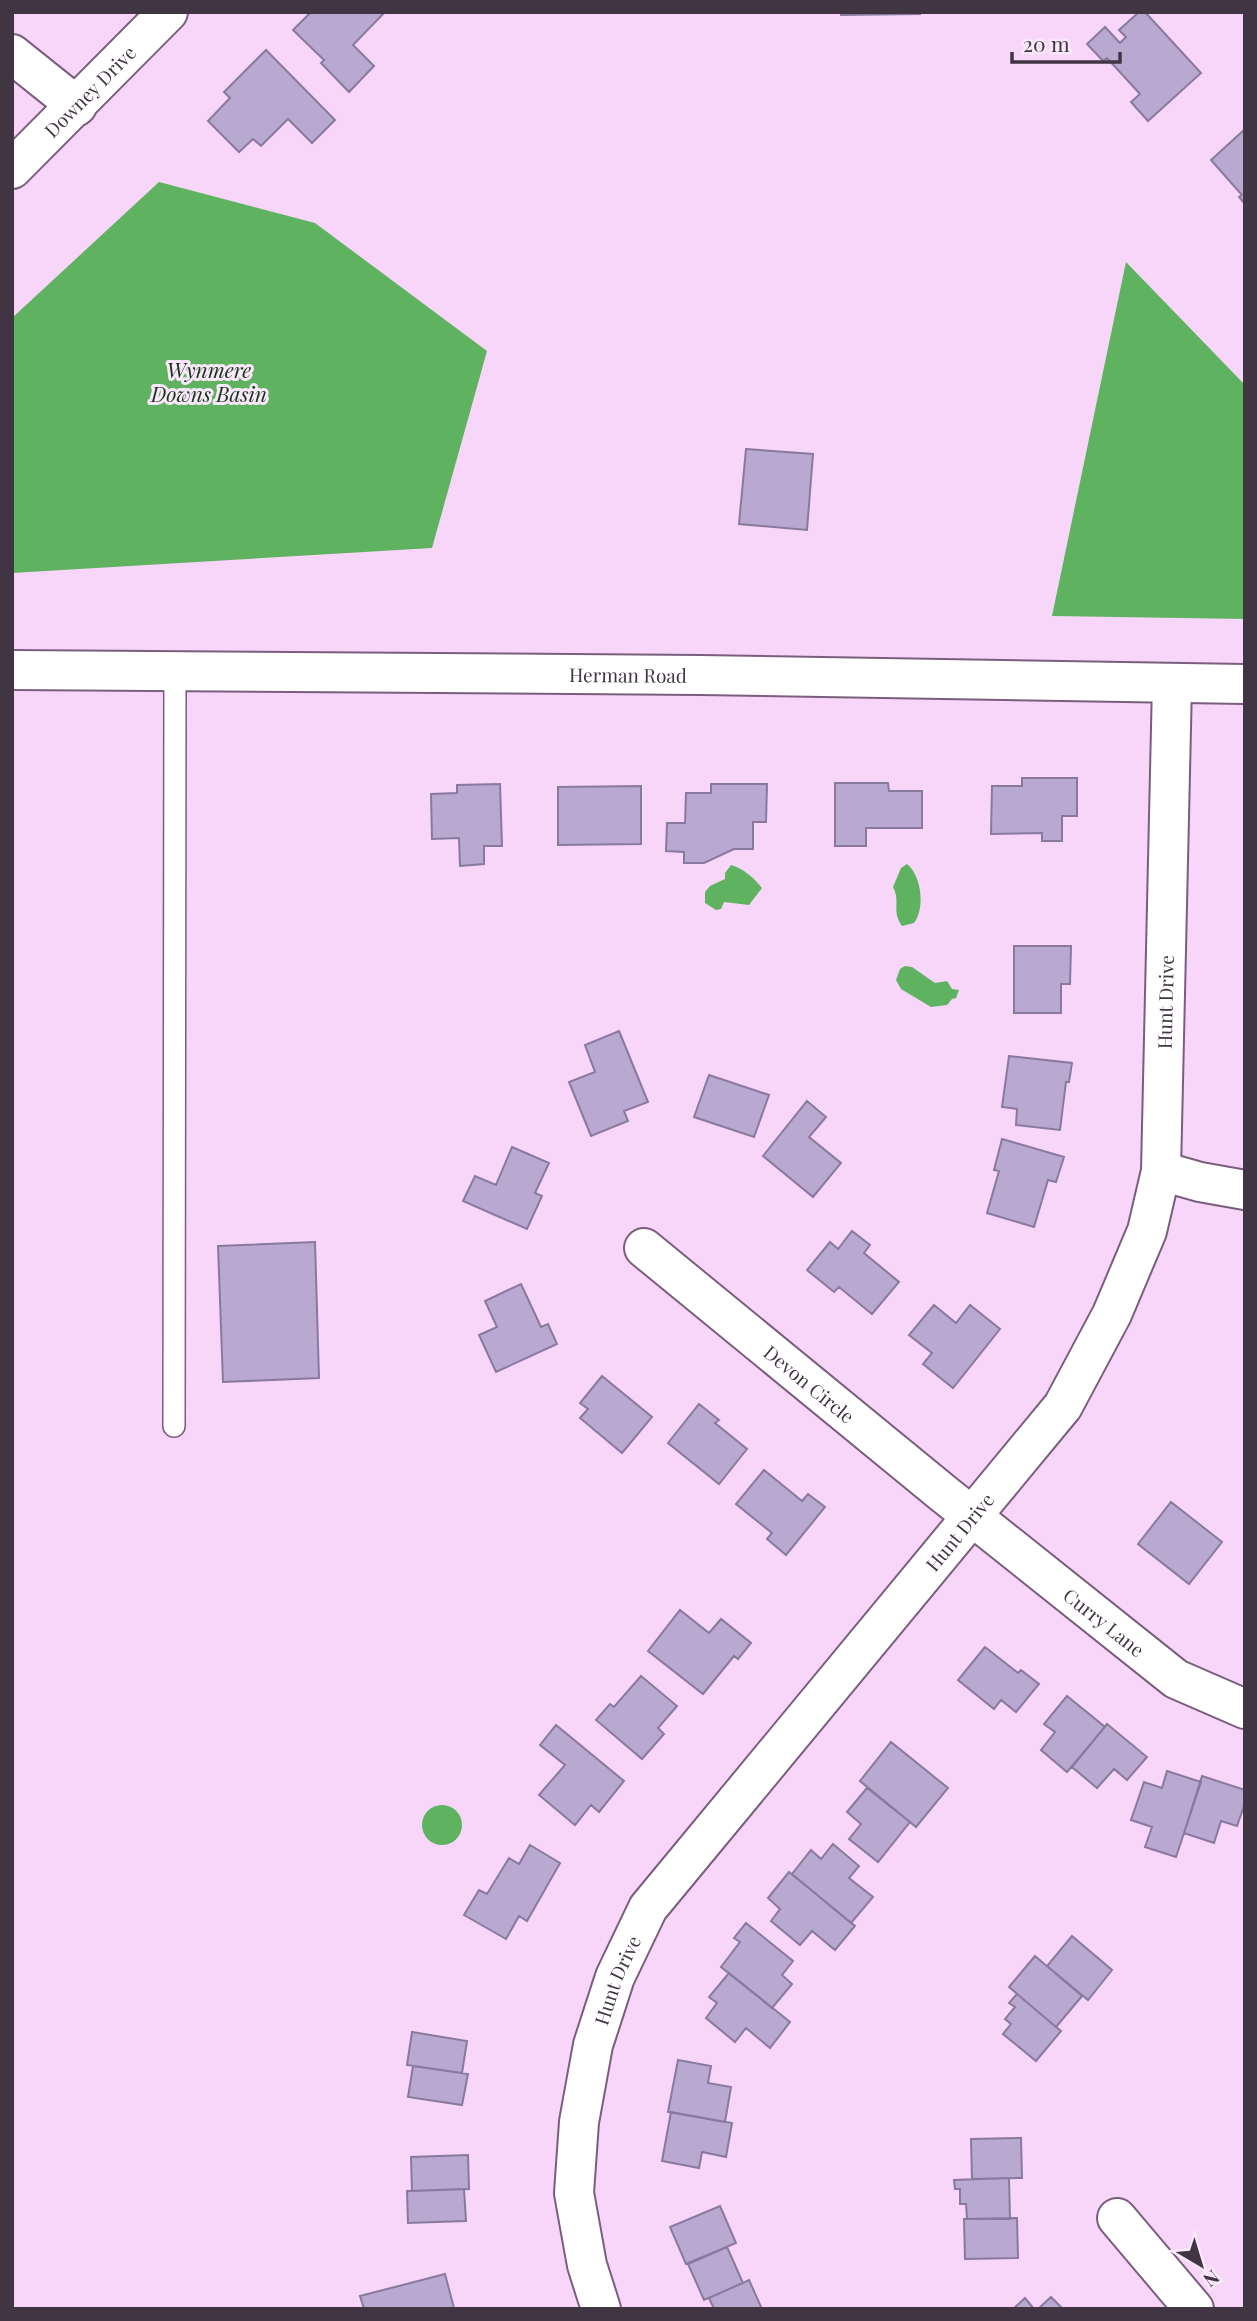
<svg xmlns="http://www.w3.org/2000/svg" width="1257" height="2321" viewBox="0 0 1257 2321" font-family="'Playfair Display',serif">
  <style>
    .water { fill: #5fb25f }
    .building { fill: #b9a9d1; stroke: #89799f; stroke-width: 2 }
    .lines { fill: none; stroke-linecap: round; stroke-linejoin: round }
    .lane-casing { stroke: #7a5e7d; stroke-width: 24 }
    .street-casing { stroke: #7a5e7d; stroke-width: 42 }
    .secondary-casing { stroke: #7a5e7d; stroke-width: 42 }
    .lane { stroke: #fff; stroke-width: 21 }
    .street { stroke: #fff; stroke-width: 38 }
    .secondary { stroke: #fff; stroke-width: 38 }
    .labels { text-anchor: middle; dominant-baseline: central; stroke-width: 6; stroke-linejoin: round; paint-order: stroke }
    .street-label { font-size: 19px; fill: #423543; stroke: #fce8fd }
    .water-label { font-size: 21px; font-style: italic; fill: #163716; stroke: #fce8fd }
  </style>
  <rect width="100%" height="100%" fill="#f7d6f9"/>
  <path class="water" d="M 159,182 L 315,223 L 487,351 L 432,548 L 12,573 L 12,318 Z
    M 1126,262 L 1245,385 L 1245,619 L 1052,616 Z
    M 907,864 C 922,876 925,909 914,923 L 902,926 C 891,911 901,902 893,887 L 901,868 Z
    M 731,865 C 743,868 754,878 762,888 L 749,905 L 724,902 L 721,909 L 716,910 L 705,903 L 705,892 L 710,886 L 725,879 L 725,873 Z
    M 905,966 L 912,967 L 935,983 L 947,981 L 952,989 L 959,990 L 956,998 L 952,999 L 947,1005 L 931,1007 L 901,989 L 896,980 L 900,969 Z
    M422 1825a20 20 0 1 1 40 0a20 20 0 1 1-40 0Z"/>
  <path class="building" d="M 311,12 L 385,12 L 353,45 L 374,66 L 349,92 L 321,63 L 324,60 L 293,30 Z
    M 841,12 L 920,12 L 920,14 L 841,15 Z
    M 1139,12 L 1145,12 L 1201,73 L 1148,121 L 1131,102 L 1140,94 L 1107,58 L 1103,61 L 1087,44 L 1105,27 L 1120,43 L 1126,37 L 1119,30 Z
    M 266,50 L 335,120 L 312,143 L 288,119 L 261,146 L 253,139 L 239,152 L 208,121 L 230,98 L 224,92 Z
    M 1245,129 L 1245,204 L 1239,197 L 1242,195 L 1211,160 Z
    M 746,449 L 813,454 L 807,530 L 739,524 Z
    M 1022,778 L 1077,778 L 1077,816 L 1062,816 L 1062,841 L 1042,841 L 1042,833 L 991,834 L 992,786 L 1022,786 Z
    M 835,783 L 888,783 L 889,791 L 922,791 L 922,828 L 866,828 L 866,846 L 835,846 Z
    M 500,784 L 502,846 L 484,846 L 484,864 L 460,866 L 459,838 L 432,839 L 431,794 L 457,793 L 457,785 Z
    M 711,784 L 767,784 L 766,822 L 753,822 L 753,849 L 734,849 L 704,863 L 684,863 L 684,852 L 666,851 L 667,823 L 685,823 L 686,793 L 711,793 Z
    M 641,786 L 641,844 L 558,845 L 558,787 Z
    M 1014,946 L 1071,946 L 1070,984 L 1061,984 L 1061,1013 L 1014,1013 Z
    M 619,1031 L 648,1102 L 624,1111 L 628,1121 L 591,1136 L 569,1082 L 595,1072 L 585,1045 Z
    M 1009,1056 L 1072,1063 L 1069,1082 L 1066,1082 L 1060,1130 L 1016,1125 L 1017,1109 L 1002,1107 Z
    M 709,1075 L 769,1095 L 754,1137 L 694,1117 Z
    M 807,1101 L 826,1117 L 809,1137 L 841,1163 L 813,1197 L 763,1156 Z
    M 1002,1139 L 1064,1157 L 1056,1182 L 1048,1180 L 1034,1227 L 987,1213 L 999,1171 L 994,1170 Z
    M 512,1147 L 549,1163 L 535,1193 L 542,1196 L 527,1229 L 463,1201 L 475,1176 L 496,1185 Z
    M 852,1231 L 870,1245 L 864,1253 L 899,1282 L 872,1314 L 839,1287 L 834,1292 L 807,1270 L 830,1242 L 838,1249 Z
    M 315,1242 L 319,1378 L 223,1382 L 218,1246 Z
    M 521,1284 L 541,1327 L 548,1324 L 557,1344 L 496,1372 L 479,1335 L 497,1327 L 485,1301 Z
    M 934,1305 L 956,1323 L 970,1305 L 1000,1329 L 953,1388 L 923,1364 L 932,1353 L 909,1335 Z
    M 602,1376 L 652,1417 L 622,1453 L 580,1418 L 588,1409 L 580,1403 Z
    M 699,1404 L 719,1420 L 715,1423 L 747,1449 L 719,1484 L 668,1443 Z
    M 764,1470 L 802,1501 L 808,1494 L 825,1507 L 786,1555 L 767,1539 L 772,1533 L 736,1504 Z
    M 1171,1502 L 1222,1542 L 1189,1584 L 1138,1544 Z
    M 680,1610 L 709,1633 L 721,1619 L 751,1643 L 738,1659 L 734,1656 L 703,1694 L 648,1651 Z
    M 985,1647 L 1018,1673 L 1021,1670 L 1039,1684 L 1016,1712 L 1001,1700 L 994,1709 L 958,1680 Z
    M 641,1676 L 677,1706 L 658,1728 L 664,1734 L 642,1759 L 596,1720 L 610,1704 L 614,1707 Z
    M 1067,1696 L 1105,1727 L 1067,1772 L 1041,1750 L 1055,1732 L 1044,1724 Z
    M 1107,1724 L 1147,1757 L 1127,1780 L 1114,1769 L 1097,1788 L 1072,1767 Z
    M 556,1725 L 624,1781 L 599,1812 L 591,1805 L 575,1825 L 539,1795 L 565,1765 L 540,1745 Z
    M 891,1742 L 948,1788 L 916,1827 L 860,1781 Z
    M 1167,1771 L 1201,1782 L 1176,1857 L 1145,1847 L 1152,1827 L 1131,1820 L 1144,1782 L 1162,1788 Z
    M 1202,1776 L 1245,1790 L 1245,1803 L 1237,1826 L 1221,1821 L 1214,1843 L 1184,1833 Z
    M 867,1788 L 910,1822 L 878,1862 L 849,1839 L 861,1824 L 847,1812 Z
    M 833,1844 L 859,1866 L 849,1878 L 873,1897 L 851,1923 L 792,1874 L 811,1850 L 821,1859 Z
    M 530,1845 L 560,1863 L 527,1921 L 519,1916 L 506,1939 L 464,1915 L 479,1890 L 487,1894 L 509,1858 L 519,1864 Z
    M 789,1872 L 855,1926 L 835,1950 L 812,1931 L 800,1945 L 771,1921 L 780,1909 L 768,1898 Z
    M 746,1923 L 793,1961 L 782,1975 L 792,1984 L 772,2008 L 721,1967 L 740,1942 L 734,1938 Z
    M 1072,1936 L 1112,1970 L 1088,2000 L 1047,1966 Z
    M 1035,1956 L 1082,1996 L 1056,2027 L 1009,1987 Z
    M 729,1973 L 790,2022 L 770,2048 L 746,2028 L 735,2042 L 706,2018 L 717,2003 L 709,1997 Z
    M 1017,1994 L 1061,2031 L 1036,2061 L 1003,2034 L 1011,2024 L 1005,2019 L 1015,2007 L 1009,2003 Z
    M 412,2032 L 467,2041 L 462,2073 L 407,2065 Z
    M 678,2060 L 711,2066 L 708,2083 L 731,2087 L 725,2122 L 668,2112 Z
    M 413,2066 L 468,2074 L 462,2105 L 408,2097 Z
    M 671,2112 L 732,2123 L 726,2157 L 702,2152 L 699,2168 L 662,2161 Z
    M 1021,2138 L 1022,2178 L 972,2179 L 971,2139 Z
    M 468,2155 L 469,2189 L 412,2191 L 411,2157 Z
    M 1009,2178 L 1010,2219 L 967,2219 L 966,2204 L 960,2204 L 960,2189 L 955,2189 L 954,2180 Z
    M 464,2189 L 466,2221 L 408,2223 L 407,2191 Z
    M 720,2206 L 736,2243 L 686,2264 L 670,2227 Z
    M 1017,2218 L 1018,2258 L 965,2259 L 964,2219 Z
    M 727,2247 L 743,2283 L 704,2300 L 688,2264 Z
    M 445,2274 L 454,2308 L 364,2309 L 360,2296 Z
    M 749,2280 L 762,2309 L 714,2309 L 709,2298 Z
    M 1051,2297 L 1063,2309 L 1038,2309 Z
    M 1025,2298 L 1034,2309 L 1013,2309 Z"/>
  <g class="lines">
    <g class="lane-casing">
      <path id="lane" d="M 174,1426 L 175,670"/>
    </g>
    <g class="street-casing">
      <g id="street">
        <path d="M 12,54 L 77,106"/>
        <path id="s1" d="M 12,169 L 168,12"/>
        <path d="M 1161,1171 L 1200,1182 L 1245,1190"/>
        <path id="s2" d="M 644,1248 L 944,1494 L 1176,1679 L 1245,1709"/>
        <path d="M 1117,2218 L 1194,2309"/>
        <path id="s3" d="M 601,2309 L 587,2265 L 574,2193 L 579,2122 L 593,2045 L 615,1977 L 648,1908 L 1063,1406 L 1112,1314 L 1147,1231 L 1161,1171 L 1172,684"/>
      </g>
    </g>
    <g class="secondary-casing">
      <g id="secondary">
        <path id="s4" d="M 12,670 L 700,675 L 1245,684"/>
      </g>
    </g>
    <use href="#lane" class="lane"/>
    <use href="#street" class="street"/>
    <use href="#secondary" class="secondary"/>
  </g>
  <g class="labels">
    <g class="street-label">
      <text stroke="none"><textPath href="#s1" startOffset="110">Downey Drive</textPath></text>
      <text stroke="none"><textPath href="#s4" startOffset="616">Herman Road</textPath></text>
      <text stroke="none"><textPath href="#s3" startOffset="1493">Hunt Drive</textPath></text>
      <text stroke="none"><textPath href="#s2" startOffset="214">Devon Circle</textPath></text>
      <text stroke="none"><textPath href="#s3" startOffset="905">Hunt Drive</textPath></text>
      <text stroke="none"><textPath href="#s2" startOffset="593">Curry Lane</textPath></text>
      <text stroke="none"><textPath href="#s3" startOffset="338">Hunt Drive</textPath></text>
    </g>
    <g class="water-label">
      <text x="209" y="369">Wynmere<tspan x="209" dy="24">Downs Basin</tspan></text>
    </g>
  </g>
  <rect width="1257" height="2321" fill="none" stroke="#423543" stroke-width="28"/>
  <g transform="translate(1201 2265) rotate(142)" stroke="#fce8fd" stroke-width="5" paint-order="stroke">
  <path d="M0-5L12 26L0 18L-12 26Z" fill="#423543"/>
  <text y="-10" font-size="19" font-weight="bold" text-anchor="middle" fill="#423543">N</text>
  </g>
  <path d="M1012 52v10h108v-10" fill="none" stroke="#423543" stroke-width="3.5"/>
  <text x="1023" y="52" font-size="21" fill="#423543" stroke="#fce8fd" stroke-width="5" paint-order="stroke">20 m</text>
</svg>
